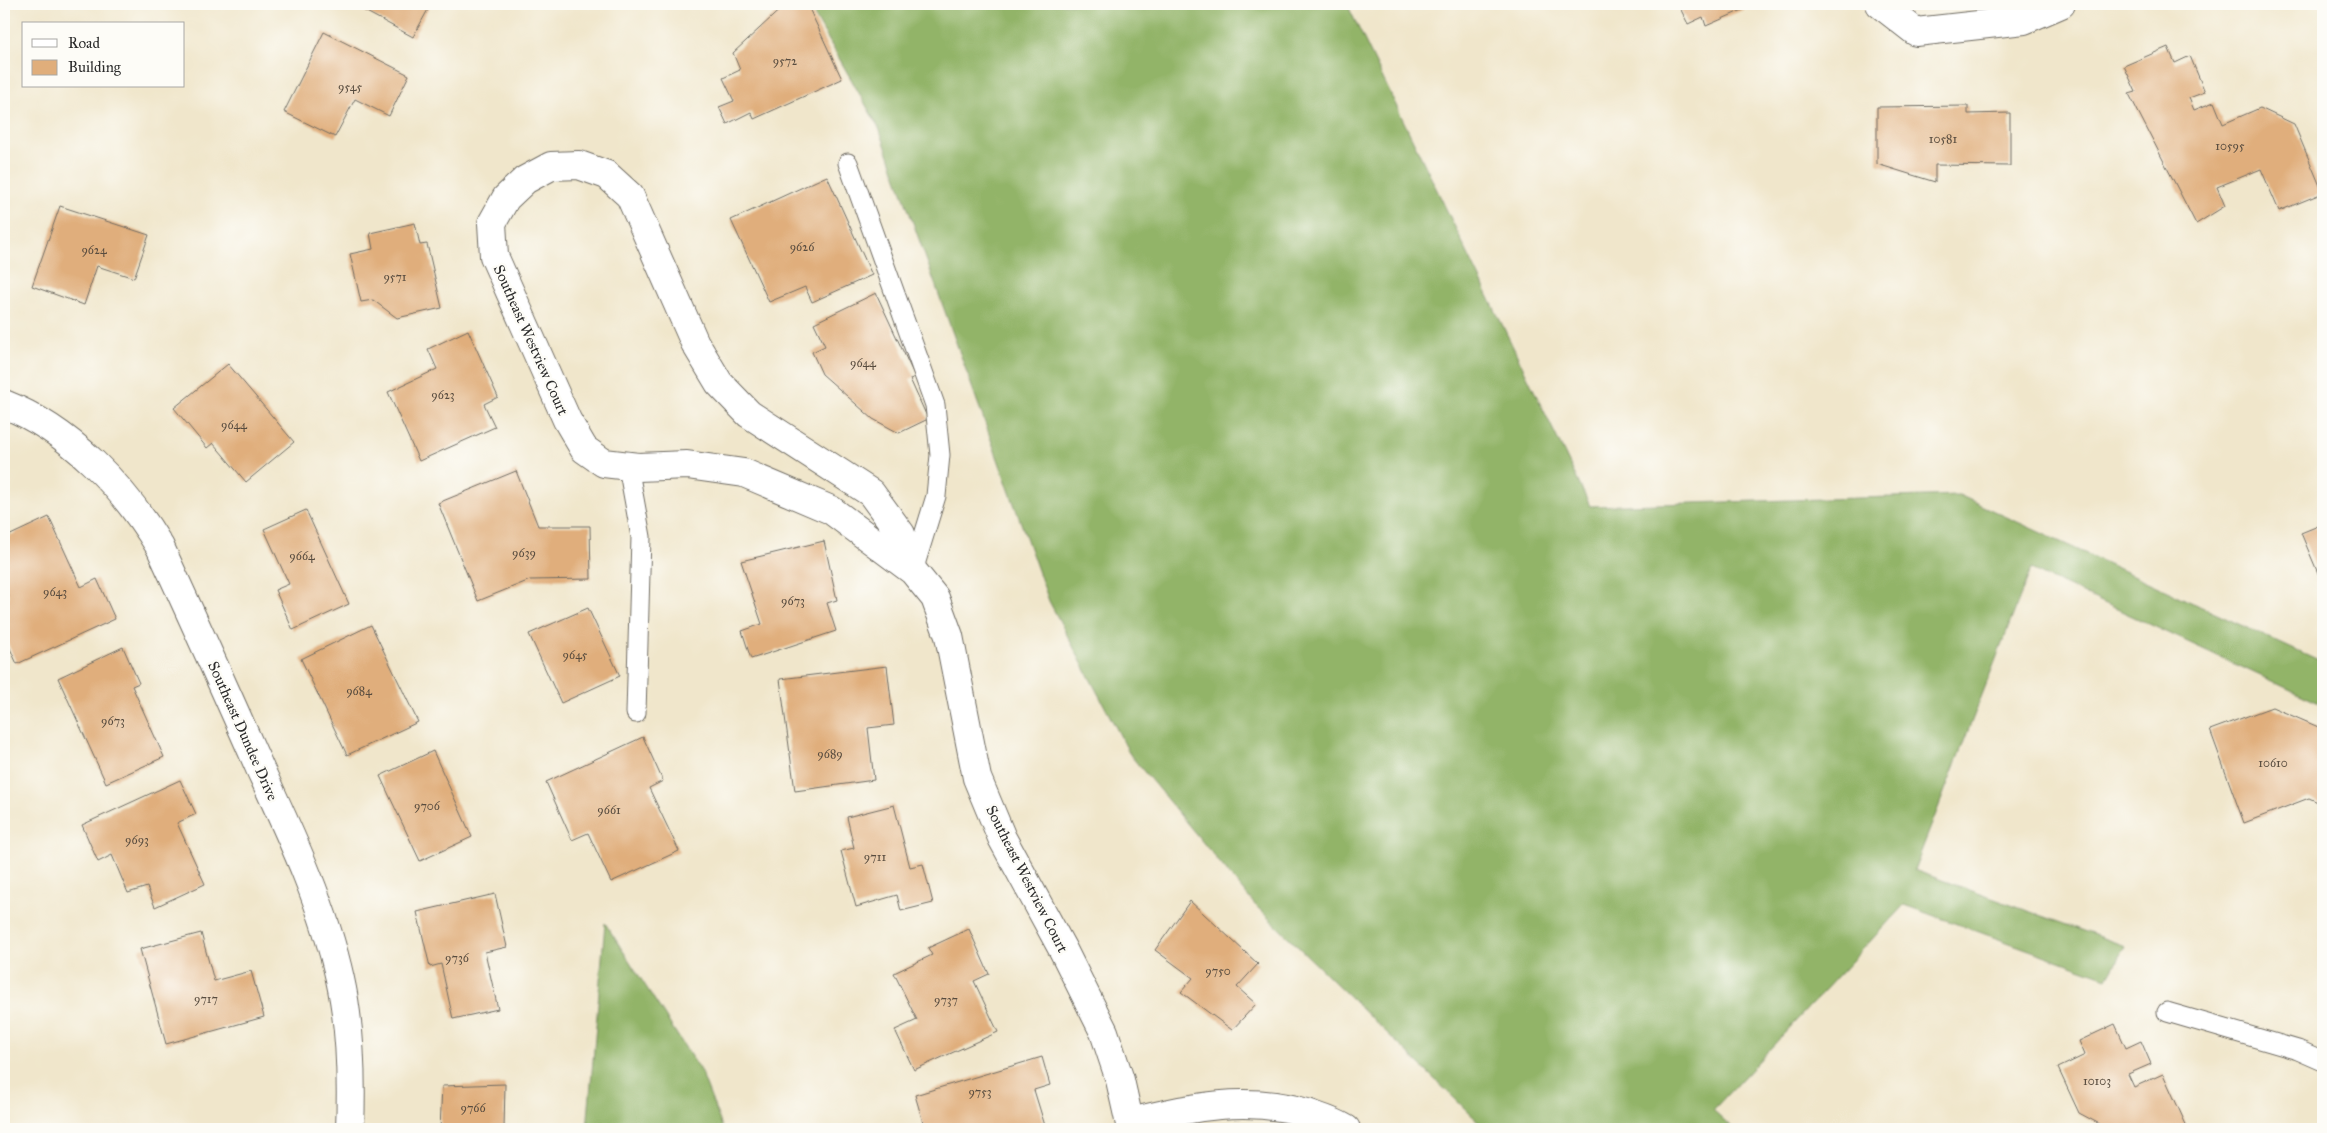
<svg xmlns="http://www.w3.org/2000/svg" width="2327" height="1133" viewBox="0 0 2327 1133" font-family="'IM FELL Great Primer',serif">
  <style>
    .forest { fill: #92b468; stroke: #5e704a }
    .building { fill: #e0ae7b }
    .lines { fill: none; stroke-linecap: round; stroke-linejoin: round }
    .service-casing { stroke: #706c63; stroke-width: 21 }
    .minor-casing { stroke: #706c63; stroke-width: 30 }
    .service { stroke: #fff; stroke-width: 19 }
    .minor { stroke: #fff; stroke-width: 28 }
    .labels { text-anchor: middle; dominant-baseline: central; stroke-width: 5; stroke-linejoin: round; paint-order: stroke }
    .number-label { font-size: 12px; fill: #584c3f }
    .street-label { font-size: 15px; fill: #2b2b2b; stroke: #fdfcf7 }
  </style>
  <rect width="100%" height="100%" fill="#fdfcf7"/>
  <filter id="ink" filterUnits="userSpaceOnUse"><feTurbulence type="fractalNoise" baseFrequency=".02" numOctaves="2"/><feDisplacementMap in="SourceGraphic" scale="10" xChannelSelector="R" yChannelSelector="G"/><feConvolveMatrix kernelMatrix="1 2 1 2 8 2 1 2 1" color-interpolation-filters="sRGB"/></filter>
  <filter id="wash" filterUnits="userSpaceOnUse"><feTurbulence type="fractalNoise" baseFrequency=".0096" numOctaves="4" result="noise"/><feDisplacementMap in="SourceGraphic" scale="20" xChannelSelector="R" yChannelSelector="G"/><feGaussianBlur stdDeviation="1.12" result="paint"/><feColorMatrix in="noise" values="0 0 0 0 0 0 0 0 0 0 0 0 0 0 0 0 0 1.4 0 .05"/><feComposite in="paint" operator="in"/></filter>
  <g filter="url(#wash)">
    <rect width="100%" height="100%" fill="#f0e6cb"/>
    <path class="forest" d="M 808,4 L 1347,4 L 1590,506 L 1959,495 L 2323,663 L 2323,705 L 2031,569 L 1914,870 L 2125,946 L 2107,978 L 1904,905 L 1713,1110 L 1734,1129 L 1486,1129 L 1255,905 L 1131,756 L 1049,601 L 879,128 Z
      M 605,923 L 701,1072 L 723,1129 L 587,1129 Z"/>
    <g id="blocks">
      <path class="building" d="M 364,4 L 431,4 L 413,37 L 361,9 Z
        M 786,4 L 807,4 L 842,79 L 754,119 L 751,112 L 727,124 L 719,107 L 734,101 L 723,78 L 740,70 L 733,53 Z
        M 1678,4 L 1756,4 L 1706,26 L 1703,17 L 1688,24 Z
        M 324,32 L 409,75 L 389,116 L 355,99 L 335,137 L 284,112 Z
        M 2168,47 L 2175,63 L 2190,56 L 2205,92 L 2189,98 L 2194,110 L 2214,102 L 2223,124 L 2260,108 L 2294,124 L 2323,193 L 2279,211 L 2261,169 L 2217,187 L 2225,206 L 2196,224 L 2129,94 L 2136,92 L 2124,66 Z
        M 1968,106 L 1968,114 L 2010,113 L 2010,166 L 1935,165 L 1935,182 L 1877,164 L 1877,107 Z
        M 827,176 L 872,275 L 812,302 L 805,287 L 769,302 L 731,220 Z
        M 60,206 L 149,235 L 134,278 L 97,266 L 84,305 L 32,286 Z
        M 415,223 L 420,245 L 427,244 L 442,308 L 397,318 L 373,300 L 361,302 L 350,254 L 373,249 L 370,233 Z
        M 876,293 L 915,377 L 910,379 L 928,419 L 899,433 L 873,419 L 822,374 L 812,352 L 825,346 L 814,323 Z
        M 468,330 L 498,397 L 484,404 L 495,427 L 419,461 L 388,392 L 437,369 L 428,349 Z
        M 228,364 L 294,442 L 246,482 L 213,443 L 207,448 L 174,408 Z
        M 516,471 L 538,526 L 590,526 L 591,579 L 530,580 L 478,601 L 438,503 Z
        M 306,510 L 349,604 L 293,630 L 275,590 L 289,584 L 264,529 Z
        M 49,517 L 81,587 L 97,579 L 115,619 L 17,664 L 4,635 L 4,599 L 9,597 L 4,585 L 4,538 Z
        M 2323,524 L 2323,585 L 2301,533 Z
        M 824,541 L 837,600 L 827,603 L 836,631 L 751,659 L 742,631 L 762,624 L 741,561 Z
        M 588,608 L 620,676 L 561,703 L 529,634 Z
        M 371,625 L 418,722 L 347,755 L 301,659 Z
        M 123,647 L 139,683 L 132,686 L 164,757 L 106,783 L 58,678 Z
        M 887,666 L 894,725 L 868,728 L 874,780 L 795,791 L 780,679 Z
        M 2272,707 L 2323,729 L 2323,797 L 2320,803 L 2309,798 L 2244,823 L 2210,730 Z
        M 643,737 L 663,781 L 649,788 L 679,851 L 611,882 L 588,833 L 572,840 L 546,782 Z
        M 433,751 L 472,837 L 420,861 L 380,776 Z
        M 180,780 L 196,814 L 177,823 L 205,884 L 155,907 L 147,887 L 128,893 L 112,855 L 98,862 L 82,825 Z
        M 894,805 L 910,867 L 923,864 L 933,903 L 901,911 L 897,895 L 856,907 L 841,851 L 854,848 L 847,817 Z
        M 495,894 L 507,947 L 485,952 L 498,1009 L 453,1019 L 441,964 L 430,967 L 417,912 Z
        M 1190,901 L 1258,964 L 1237,987 L 1256,1004 L 1232,1030 L 1181,992 L 1193,978 L 1155,950 Z
        M 969,929 L 989,974 L 974,981 L 998,1032 L 914,1070 L 895,1030 L 917,1020 L 894,973 L 932,955 L 928,948 Z
        M 201,933 L 214,981 L 251,971 L 264,1017 L 166,1044 L 140,949 Z
        M 2115,1024 L 2126,1048 L 2141,1041 L 2151,1064 L 2128,1074 L 2134,1087 L 2163,1074 L 2188,1129 L 2109,1129 L 2079,1113 L 2058,1068 L 2085,1055 L 2079,1041 Z
        M 1042,1057 L 1050,1085 L 1034,1090 L 1046,1129 L 925,1129 L 915,1095 Z
        M 505,1084 L 504,1129 L 440,1129 L 442,1086 Z"/>
    </g>
  </g>
  <g filter="url(#ink)">
    <use href="#blocks" fill-opacity="0" stroke="#706c63" stroke-width="1"/>
    <g class="lines">
      <g class="service-casing">
        <path id="service" d="M 848,163 L 935,405 L 940,455 L 936,496 L 913,571
          M 628,466 L 641,537 L 636,713
          M 2167,1012 L 2298,1050 L 2323,1061"/>
      </g>
      <g class="minor-casing">
        <path id="minor" d="M 1880,4 L 1916,32 L 2024,20 L 2061,4
          M 579,165 L 607,175 L 630,196 L 695,343 L 719,383 L 749,414 L 871,493 L 901,534 L 913,571 L 831,510 L 744,473 L 687,465 L 638,467 L 604,463 L 584,449 L 567,420 L 494,256 L 492,223 L 506,198 L 525,180 L 551,166 Z
          M 4,404 C 70,430 124,487 160,547 C 194,621 228,696 261,771 C 292,838 324,906 340,979 C 351,1028 352,1079 350,1129
          M 913,571 L 935,598 L 949,636 L 977,778 L 1002,838 L 1063,950 L 1104,1032 L 1120,1080 L 1131,1129
          M 1131,1122 C 1190,1107 1248,1095 1307,1113 C 1321,1118 1333,1121 1346,1129"/>
      </g>
      <use href="#service" class="service"/>
      <use href="#minor" class="minor"/>
    </g>
  </g>
  <g class="labels">
    <g class="number-label">
      <text x="785" y="61">9572</text>
      <text x="350" y="87">9545</text>
      <text x="1943" y="139">10581</text>
      <text x="2230" y="146">10595</text>
      <text x="802" y="247">9626</text>
      <text x="94" y="250">9624</text>
      <text x="395" y="277">9571</text>
      <text x="863" y="363">9644</text>
      <text x="443" y="395">9623</text>
      <text x="234" y="425">9644</text>
      <text x="524" y="553">9639</text>
      <text x="302" y="556">9664</text>
      <text x="55" y="592">9643</text>
      <text x="793" y="601">9673</text>
      <text x="575" y="655">9645</text>
      <text x="359" y="691">9684</text>
      <text x="113" y="721">9673</text>
      <text x="830" y="754">9689</text>
      <text x="2273" y="763">10610</text>
      <text x="427" y="806">9706</text>
      <text x="609" y="810">9661</text>
      <text x="137" y="840">9693</text>
      <text x="875" y="857">9711</text>
      <text x="457" y="958">9736</text>
      <text x="1218" y="971">9750</text>
      <text x="206" y="999">9717</text>
      <text x="946" y="1000">9737</text>
      <text x="2097" y="1081">10103</text>
      <text x="980" y="1092">9753</text>
      <text x="473" y="1108">9766</text>
    </g>
    <g class="street-label">
      <text transform="translate(531 340) rotate(66)">Southeast Westview Court</text>
      <text transform="translate(243 731) rotate(66)">Southeast Dundee Drive</text>
      <text transform="translate(1027 879) rotate(63)">Southeast Westview Court</text>
    </g>
  </g>
  <rect width="2327" height="1133" fill="none" stroke="#fdfcf7" stroke-width="20"/>
  <rect x="22" y="22" width="162" height="65" fill="#fdfcf7" stroke="#a9a8a5"/>
  <rect x="32" y="39" width="25" height="8" fill="#ffffff" stroke="#a9a8a5"/>
  <text x="68" y="48" font-size="15" fill="#2b2b2b">Road</text>
  <rect x="32" y="60" width="25" height="15" fill="#e0ae7b" stroke="#a9a8a5"/>
  <text x="68" y="72" font-size="15" fill="#2b2b2b">Building</text>
</svg>
